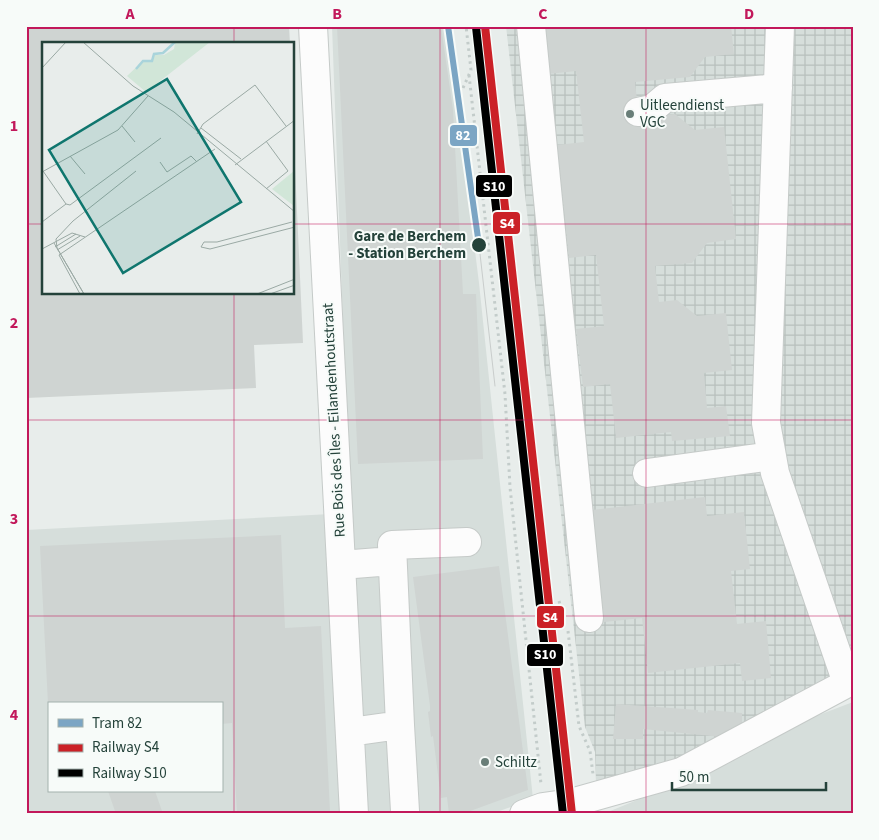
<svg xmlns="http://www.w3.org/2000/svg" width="879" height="840" viewBox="0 0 879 840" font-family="'Source Sans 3',sans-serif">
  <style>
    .built { fill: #d6dedb; fill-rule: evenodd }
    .industrial { fill: url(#industrial-grid) }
    .building { fill: #cfd4d2 }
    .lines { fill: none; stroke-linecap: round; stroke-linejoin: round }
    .minor-casing { stroke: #c5cac8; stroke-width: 30 }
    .path { stroke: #c3ccca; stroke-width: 3; stroke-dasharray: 2.5 4; stroke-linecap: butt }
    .minor { stroke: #fcfcfc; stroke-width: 28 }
    .tram { stroke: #c9cdcc; stroke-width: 1 }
    .rail-1-casing { stroke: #f7fbf9; stroke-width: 11 }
    .rail-2-casing { stroke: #f7fbf9; stroke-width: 11 }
    .rail-1 { stroke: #cb2127; stroke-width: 8 }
    .rail-2 { stroke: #000; stroke-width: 8 }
    .tram-1-casing { stroke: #f7fbf9; stroke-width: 10 }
    .tram-1 { stroke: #7ba5c4; stroke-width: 6 }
    .grid { fill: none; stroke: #c2185b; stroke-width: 1; stroke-opacity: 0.55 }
    .poi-dot { fill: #697e78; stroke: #f7fbf9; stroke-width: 2 }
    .stop-dot { fill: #24423a; stroke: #f7fbf9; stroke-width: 2 }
    .labels { text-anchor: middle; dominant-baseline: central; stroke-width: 4; stroke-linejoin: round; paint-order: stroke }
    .poi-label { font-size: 15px; fill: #24423a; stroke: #f7fbf9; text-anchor: start }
    .stop-label { font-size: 15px; font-weight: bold; fill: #24423a; stroke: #f7fbf9; text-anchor: end }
    .street-label { font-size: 15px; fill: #24423a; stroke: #f7fbf9 }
    .inset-river { fill: none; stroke: #a9d4db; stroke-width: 2.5 }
    .inset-road { fill: none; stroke: #9aa9a4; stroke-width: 1 }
    .view { fill: #0f766e; fill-opacity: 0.15; stroke: #0f766e; stroke-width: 2.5 }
    .inset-edge { fill: none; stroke: #24423a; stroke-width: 2.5 }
    .line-badge { stroke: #f7fbf9; stroke-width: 2 }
    .badge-label { font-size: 14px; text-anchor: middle; font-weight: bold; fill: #fff }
    .neatline { fill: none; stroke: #c2185b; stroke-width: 2 }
    .grid-label { font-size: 16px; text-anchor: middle; font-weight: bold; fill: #c2185b }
  </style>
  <defs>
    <pattern id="industrial-grid" width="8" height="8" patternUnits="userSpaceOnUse" patternTransform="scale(1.25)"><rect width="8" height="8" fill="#d6dedb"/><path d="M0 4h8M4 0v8" fill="none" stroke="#b8c0bd"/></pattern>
  </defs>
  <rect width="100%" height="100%" fill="#e8edeb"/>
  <path class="built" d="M 332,26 L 447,26 L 479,283 L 533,799 L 491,814 L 26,814 L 26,530 L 350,513 ZM 49,704 L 221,704 L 221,791 L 49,791 Z
    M 853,702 L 853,814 L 603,814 L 710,770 L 803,721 Z"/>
  <path class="industrial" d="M 506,26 L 853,26 L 853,669 L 668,768 L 596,781 L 595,752 L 585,727 Z"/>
  <path class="building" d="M 26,26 L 289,26 L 290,44 L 44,44 L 44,294 L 294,294 L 295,167 L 303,343 L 254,345 L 256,388 L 26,398 Z
    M 337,26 L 441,26 L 453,110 L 463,294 L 476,294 L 483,459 L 358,464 Z
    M 543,26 L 731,26 L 734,54 L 705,57 L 690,77 L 635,82 L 639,118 L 675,114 L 695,130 L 724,127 L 736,239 L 707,243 L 692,263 L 655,266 L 659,302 L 677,300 L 697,316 L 726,313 L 732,370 L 704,373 L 707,408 L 726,406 L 730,436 L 672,441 L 671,432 L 616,438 L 610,384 L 583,387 L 576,329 L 604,326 L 596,255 L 569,258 L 557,145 L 584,142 L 576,71 L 548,74 Z
    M 705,497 L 707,516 L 744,512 L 750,569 L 731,571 L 737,624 L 766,621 L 771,678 L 742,681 L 740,663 L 648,673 L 642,618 L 604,622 L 592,510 Z
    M 281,535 L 285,628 L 321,626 L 330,812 L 237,814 L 232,723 L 221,724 L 221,704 L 48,704 L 40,546 Z
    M 499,566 L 528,790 L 462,814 L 449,814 L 447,797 L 441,798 L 433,736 L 431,737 L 428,712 L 430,711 L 430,706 L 413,577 Z
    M 616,704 L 698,710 L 698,712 L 707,713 L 708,710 L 742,713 L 742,726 L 721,737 L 643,729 L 643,739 L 613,739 Z
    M 108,791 L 155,791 L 163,814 L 116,814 Z"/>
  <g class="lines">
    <g class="minor-casing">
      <path id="minor" d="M 313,26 L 354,814
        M 531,26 L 589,618
        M 780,26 L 766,423 L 775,473 L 847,683
        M 638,112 L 652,109 L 665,98 L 778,88
        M 647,473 L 772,456
        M 341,565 L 392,561
        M 400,725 L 405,811
        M 350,732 L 400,725 L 392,545 L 467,542
        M 524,814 L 543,807 L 571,803 L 681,772 L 853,680"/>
    </g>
    <path class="path" d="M 469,75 L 505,394 L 510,487 L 541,784
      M 463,88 L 471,70 L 466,26
      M 559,601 L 563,615
      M 568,631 L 579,726 L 590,751 L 593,774"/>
    <use href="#minor" class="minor"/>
    <path class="tram" d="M 479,245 L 495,386"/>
    <g class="rail-1-casing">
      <path id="rail-1" d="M 485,26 L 572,814"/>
    </g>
    <g class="rail-2-casing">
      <path id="rail-2" d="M 476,27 L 563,814"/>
    </g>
    <use href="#rail-1" class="rail-1"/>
    <use href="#rail-2" class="rail-2"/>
    <g class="tram-1-casing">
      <path id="tram-1" d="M 448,26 L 479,245"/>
    </g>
    <use href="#tram-1" class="tram-1"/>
  </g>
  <path class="grid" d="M 234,26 L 234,44M 440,26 L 440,814M 646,26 L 646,814M 26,224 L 44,224M 294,224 L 853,224M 234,294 L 234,814M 26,420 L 853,420M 26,616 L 853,616"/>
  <g class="poi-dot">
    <circle cx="630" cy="114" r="5"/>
    <circle cx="485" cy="762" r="5"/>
  </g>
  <circle class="stop-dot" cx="479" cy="245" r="8"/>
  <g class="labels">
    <g class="poi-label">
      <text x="640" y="105">Uitleendienst<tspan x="640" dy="17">VGC</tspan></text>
      <text x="495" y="762">Schiltz</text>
    </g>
    <g class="stop-label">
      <text x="466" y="236">Gare de Berchem<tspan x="466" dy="17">- Station Berchem</tspan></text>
    </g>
    <g class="street-label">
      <text transform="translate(334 420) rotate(-93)">Rue Bois des Îles - Eilandenhoutstraat</text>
    </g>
  </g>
  <g transform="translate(42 42)">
    <rect width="252" height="252" fill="#e8edeb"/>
    <path d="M 168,0 L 104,50 L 85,34 L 101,19 L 107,20 L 113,13 L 122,13 L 132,7 L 133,1 Z" fill="#d1e6d8"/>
    <path d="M 252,129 L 253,164 L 252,164 L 230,147 Z" fill="#d1e6d8"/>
    <path class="inset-river" d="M 94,27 L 101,19 L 110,19 L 112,12 L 121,11 L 133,0"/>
    <path class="inset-road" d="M 41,0 L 91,44 L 132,70 L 253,170M 0,26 L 24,0M 80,84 L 93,100M 159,86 L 199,117M 155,92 L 161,82 L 213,43 L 244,84M 28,114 L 43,132M 118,120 L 125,130 L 149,114 L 155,120M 193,123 L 253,78M 1,129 L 24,162 L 28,163 L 119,96M 0,130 L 76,88 L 106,54M 224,147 L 246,129 L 224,99M 0,180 L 24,162M 250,180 L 175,200 L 162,200 L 159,205 L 168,207 L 253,185M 12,201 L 42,252M 13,205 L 34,192M 0,207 L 30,191 L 43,195M 15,208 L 38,194M 38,252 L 17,213 L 173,107M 42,252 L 15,206 L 14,197 L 31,179 L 94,129M 215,252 L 253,237M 228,252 L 253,243"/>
    <path class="view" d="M 125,37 L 199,160 L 81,231 L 7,108 Z"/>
    <rect width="252" height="252" class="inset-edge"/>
  </g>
  <g class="line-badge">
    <rect x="449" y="124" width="29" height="23" rx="5" fill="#7ba5c4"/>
    <rect x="475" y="174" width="38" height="24" rx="5" fill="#000"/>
    <rect x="492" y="211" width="29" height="24" rx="5" fill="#cb2127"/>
    <rect x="536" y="605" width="29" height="24" rx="5" fill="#cb2127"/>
    <rect x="526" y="643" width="38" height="24" rx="5" fill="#000"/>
  </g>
  <g class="badge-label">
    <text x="463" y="140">82</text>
    <text x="494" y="191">S10</text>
    <text x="507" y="228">S4</text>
    <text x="550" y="622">S4</text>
    <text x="545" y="659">S10</text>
  </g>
  <rect width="879" height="840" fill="none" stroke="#f7fbf9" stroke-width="55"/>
  <rect x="48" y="702" width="175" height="90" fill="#f7fbf9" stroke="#a3b1ad"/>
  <rect x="58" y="719" width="25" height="8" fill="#7ba5c4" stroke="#a3b1ad"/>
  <text x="92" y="728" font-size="15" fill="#24423a">Tram 82</text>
  <rect x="58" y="744" width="25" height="8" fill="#cb2127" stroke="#a3b1ad"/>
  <text x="92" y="752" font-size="15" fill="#24423a">Railway S4</text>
  <rect x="58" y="769" width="25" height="8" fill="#000000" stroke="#a3b1ad"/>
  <text x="92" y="778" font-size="15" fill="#24423a">Railway S10</text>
  <path d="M672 782v8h154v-8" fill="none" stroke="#24423a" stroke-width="2.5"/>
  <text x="679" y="782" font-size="15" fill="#24423a" stroke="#f7fbf9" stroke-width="4" paint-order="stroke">50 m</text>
  <rect x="28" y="28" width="824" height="784" class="neatline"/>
  <g class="grid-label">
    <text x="130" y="19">A</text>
    <text x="337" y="19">B</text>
    <text x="543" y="19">C</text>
    <text x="749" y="19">D</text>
    <text x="14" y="131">1</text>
    <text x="14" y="328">2</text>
    <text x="14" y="524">3</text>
    <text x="14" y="720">4</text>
  </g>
</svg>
